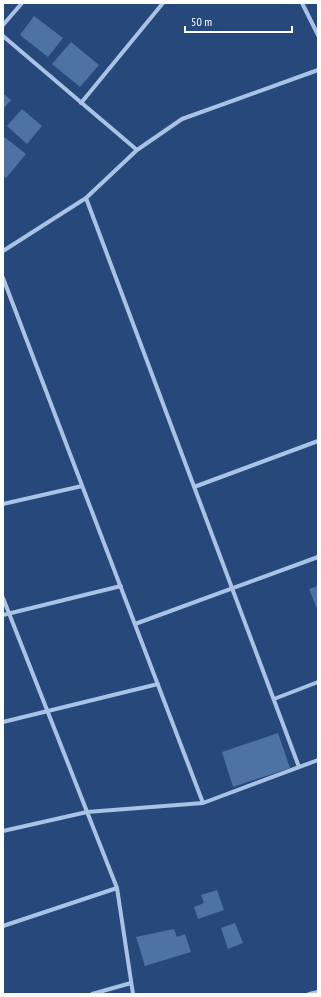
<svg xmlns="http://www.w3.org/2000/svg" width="321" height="997" viewBox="0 0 321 997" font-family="'PT Sans Narrow',sans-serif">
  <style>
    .building { fill: #4f72a4 }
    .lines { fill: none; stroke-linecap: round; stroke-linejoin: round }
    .minor { stroke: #aac3e4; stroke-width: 4 }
  </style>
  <rect width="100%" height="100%" fill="#26487b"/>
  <path class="building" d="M 34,16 L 63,38 L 48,57 L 20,35 Z
    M 71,42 L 99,65 L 80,87 L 52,64 Z
    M 3,93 L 11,100 L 3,109 Z
    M 22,109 L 42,126 L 27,144 L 7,126 Z
    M 3,136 L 26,154 L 6,178 L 3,175 Z
    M 318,586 L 318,611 L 309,589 Z
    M 278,733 L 290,768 L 233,787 L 222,752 Z
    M 217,890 L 224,910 L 198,919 L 194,907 L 204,903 L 201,895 Z
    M 235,923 L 243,943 L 228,949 L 221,928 Z
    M 174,929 L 177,937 L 185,934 L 191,952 L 145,966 L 136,937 Z"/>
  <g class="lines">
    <path class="minor" d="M 302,3 L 318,35
      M 3,25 L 22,3
      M 3,36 L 137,150
      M 81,103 L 163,3
      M 86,198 L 299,767
      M 3,251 L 86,198 L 137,150 L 182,119 L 318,70
      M 3,278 L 203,803
      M 194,487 L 318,441
      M 3,504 L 82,486
      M 3,598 L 117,888 L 133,994
      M 3,615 L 121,586
      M 135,624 L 318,557
      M 274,699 L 318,682
      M 3,722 L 158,684
      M 3,831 L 87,812 L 203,803 L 318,760
      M 3,926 L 117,888
      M 92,994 L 131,983
      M 309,994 L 318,992"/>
  </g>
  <rect width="321" height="997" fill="none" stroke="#ffffff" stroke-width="8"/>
  <path d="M185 26v6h107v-6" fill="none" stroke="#ffffff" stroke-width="2"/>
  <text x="191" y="26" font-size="12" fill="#ffffff" stroke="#26487b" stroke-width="3" paint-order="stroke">50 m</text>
</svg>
